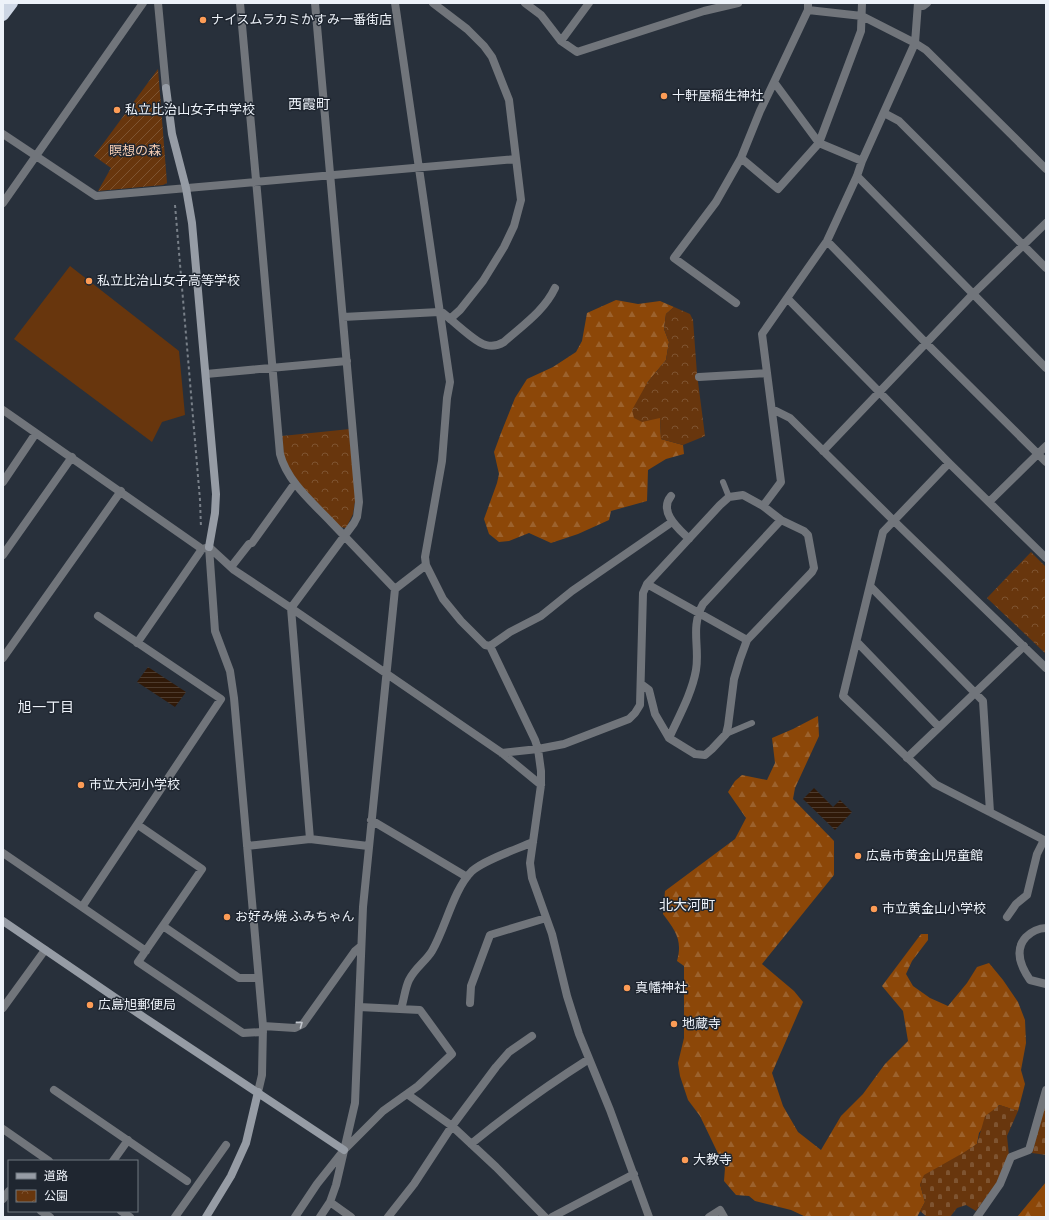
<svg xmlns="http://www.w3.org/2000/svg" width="1049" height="1220" viewBox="0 0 1049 1220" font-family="'Source Sans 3','Noto Sans JP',sans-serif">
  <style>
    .grass { fill: #68360d }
    .forest { fill: url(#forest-firs) }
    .cemetery { fill: url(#cemetery-stones) }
    .park { fill: url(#park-crowns) }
    .garden { fill: url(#garden-furrows) }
    .water { fill: url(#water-rules) }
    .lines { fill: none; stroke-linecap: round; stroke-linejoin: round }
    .path { stroke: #798089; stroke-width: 2; stroke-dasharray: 3 3; stroke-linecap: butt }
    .lane { stroke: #71757b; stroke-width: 6 }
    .street { stroke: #71757b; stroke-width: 8 }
    .secondary { stroke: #969ca5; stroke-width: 8 }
    .highway { stroke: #cdd6e4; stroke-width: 12 }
    .oneway { stroke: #c2c6cd }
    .poi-dot { fill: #fd9c56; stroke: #1f2630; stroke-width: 1.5 }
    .labels { text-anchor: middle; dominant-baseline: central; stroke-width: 3; stroke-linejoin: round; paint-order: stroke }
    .poi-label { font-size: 13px; fill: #edf2f9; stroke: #1f2630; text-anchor: start }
    .park-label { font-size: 13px; fill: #f6cdb3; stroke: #1f2630 }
    .neighbourhood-label { font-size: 14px; fill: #edf2f9; stroke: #1f2630 }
  </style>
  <defs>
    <pattern id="forest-firs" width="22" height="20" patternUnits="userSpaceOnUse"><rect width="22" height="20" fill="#8c4708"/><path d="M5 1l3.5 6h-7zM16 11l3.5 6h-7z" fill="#9c622d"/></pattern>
    <pattern id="cemetery-stones" width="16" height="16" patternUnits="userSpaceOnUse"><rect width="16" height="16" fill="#68360d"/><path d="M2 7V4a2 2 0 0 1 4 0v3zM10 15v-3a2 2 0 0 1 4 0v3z" fill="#7e5431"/></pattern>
    <pattern id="park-crowns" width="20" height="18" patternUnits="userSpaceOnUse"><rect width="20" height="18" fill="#68360d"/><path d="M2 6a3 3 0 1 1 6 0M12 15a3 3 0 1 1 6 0" fill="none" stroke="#7e5431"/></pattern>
    <pattern id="garden-furrows" width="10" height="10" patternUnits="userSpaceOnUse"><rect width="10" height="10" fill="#68360d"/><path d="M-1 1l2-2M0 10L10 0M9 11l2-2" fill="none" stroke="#7e5431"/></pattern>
    <pattern id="water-rules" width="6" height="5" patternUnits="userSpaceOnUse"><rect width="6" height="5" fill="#301908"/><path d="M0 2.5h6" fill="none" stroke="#4e3b2d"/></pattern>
  </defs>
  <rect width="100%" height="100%" fill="#28303b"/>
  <path class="grass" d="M 70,266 L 179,351 L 185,415 L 162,422 L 152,442 L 14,339 Z"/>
  <path class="forest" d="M 616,300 L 638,304 L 660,301 L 674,307 L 666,314 L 664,329 L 669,342 L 666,360 L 647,383 L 660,418 L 661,439 L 683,445 L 684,454 L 666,459 L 648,470 L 647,501 L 611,511 L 609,520 L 578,534 L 551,543 L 529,533 L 509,541 L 499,542 L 489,534 L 484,519 L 497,483 L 499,474 L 494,452 L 501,433 L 515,398 L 527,379 L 553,367 L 576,352 L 582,341 L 587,313 Z
    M 818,716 L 819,736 L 795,788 L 793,799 L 834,841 L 834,875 L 762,964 L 794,991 L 803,1002 L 772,1073 L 783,1106 L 798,1132 L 821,1150 L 841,1116 L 863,1094 L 885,1064 L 908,1041 L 903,1011 L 882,986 L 921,934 L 928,934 L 928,940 L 912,961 L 906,974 L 913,986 L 930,998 L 948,1006 L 967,983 L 977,967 L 989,963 L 1003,980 L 1018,1002 L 1025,1020 L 1026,1043 L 1021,1070 L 1025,1084 L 1018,1111 L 999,1105 L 979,1133 L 977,1144 L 920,1184 L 925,1202 L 917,1217 L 806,1217 L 791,1210 L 755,1201 L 749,1196 L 736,1195 L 724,1181 L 725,1168 L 700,1116 L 688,1100 L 680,1076 L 678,1063 L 684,1038 L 684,966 L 677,961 C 683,940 675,930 663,914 L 665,891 L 735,839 L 746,818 L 728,792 L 735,781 L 742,775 L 767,780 L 775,763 L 772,738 L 793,729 Z
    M 1046,1182 L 1046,1217 L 1017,1217 Z"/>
  <path class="cemetery" d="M 1046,1102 L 1046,1155 L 1032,1153 Z
    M 1000,1105 L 1018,1111 L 1007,1136 L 1009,1156 L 997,1182 L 976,1211 L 966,1205 L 957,1208 L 950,1217 L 927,1217 L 920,1211 L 925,1202 L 920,1184 L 924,1175 L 963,1153 L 977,1144 L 985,1116 Z"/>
  <path class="park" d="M 674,307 L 690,314 L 693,320 L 697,374 L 705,436 L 683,445 L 661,439 L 660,418 L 642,422 L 634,418 L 632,410 L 647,383 L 666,360 L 669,342 L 664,329 L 666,314 Z
    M 350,429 L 356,495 L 353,514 L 346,528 L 340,527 L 293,477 L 284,459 L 282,436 Z
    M 1031,552 L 1046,567 L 1046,654 L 987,598 Z"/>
  <path class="garden" d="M 158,69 L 167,183 L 163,185 L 98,191 L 111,168 L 94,156 Z"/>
  <path class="water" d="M 148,667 L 186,692 L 175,707 L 137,682 Z
    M 814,788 L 833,807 L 840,800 L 852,812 L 835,830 L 803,799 Z"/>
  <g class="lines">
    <path class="path" d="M 175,205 L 200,500 L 201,528"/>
    <path class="lane" d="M 723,482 L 729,497
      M 726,734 L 752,723"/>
    <path class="street" d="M 158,3 L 166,88
      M 240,3 C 254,153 267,304 280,454 C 287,481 312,502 331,522 C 352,544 373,566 395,589 L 363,907 L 355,1103 L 336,1185 L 330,1202 L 320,1217
      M 433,3 L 467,29 L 484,46 L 492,57 L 509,100 L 521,200 L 514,226 L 504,247 L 483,281 L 460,310 L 450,319
      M 525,3 L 541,15 L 561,41 L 577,52 L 704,11 L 738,3
      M 808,3 L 808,10 L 774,82 L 819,143 L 862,161
      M 918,6 L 923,6 L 927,3
      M 808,10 L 862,16 L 915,43 L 926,50 L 1046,169
      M 561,41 L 589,3
      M 884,113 L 899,121 L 1046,268
      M 3,134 L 96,196 L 516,159
      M 741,158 L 778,189 L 819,143 L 861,31 L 862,3
      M 857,176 L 1046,368
      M 3,203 L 143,3
      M 827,241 L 926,343 L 1046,462
      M 787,298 L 949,463 L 1046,558
      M 736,303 L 674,258 L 716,202 L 741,158 L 760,111 L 774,82
      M 343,317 L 439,312 L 443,313 C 452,320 477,344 486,345 C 493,347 499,345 504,342 C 523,325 544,311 555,288
      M 206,374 L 347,361
      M 699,377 L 767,373
      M 772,409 L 790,418 L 894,521 L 1046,668
      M 3,410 L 202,549 L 209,547
      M 823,451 L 973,294 L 1046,223
      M 949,463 L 883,532 L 843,696 L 935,784 L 1046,841
      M 3,482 L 36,433
      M 671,496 C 658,512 679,529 689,539
      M 989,502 L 1046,446
      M 763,506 L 781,482 L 762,334 L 827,241 L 857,176 L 862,161 L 915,43 L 918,3
      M 209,547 L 215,631 L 230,671 L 234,698 L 263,1026 L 262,1075 L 258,1092
      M 209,547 L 234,570 L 291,608 L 502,753 L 541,785
      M 3,555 L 72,457
      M 426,565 L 443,599 L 461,621 L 485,645 L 490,646 L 535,740 L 538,749 L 541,771 L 541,785 L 530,863 L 532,878 L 552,934 L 567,996 L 579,1034 L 610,1110 L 649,1217
      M 231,567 L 249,544 L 252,543 L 295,483
      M 647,584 L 747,640
      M 870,586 L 983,701 L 990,812
      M 395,589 L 426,565 L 425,557 L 442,461 L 447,398 L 450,382 L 395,3
      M 857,642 L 939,727
      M 137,643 L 202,549
      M 490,646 L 510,632 L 541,616 L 572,591 L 672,522
      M 3,658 L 121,491
      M 669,738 C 679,716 692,693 696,670 C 700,647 690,627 703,604 L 781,520
      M 502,753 L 538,749 L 564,744 L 629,719 L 635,713 L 640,705 L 643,593 L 647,584 L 720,505 L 729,497 L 743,495 L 763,506 L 781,520 L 804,531 L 808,535 L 814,568 L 812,572 L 747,640 L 740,659 L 734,679 L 728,726 L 726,734 L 712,749 L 705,755 L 695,754 L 669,738 L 655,714 L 649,690 L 641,684
      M 907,758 L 1024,646
      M 371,820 L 467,877
      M 138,825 L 202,869 L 138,962 L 243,1033 L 263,1032
      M 310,839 L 291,608 L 354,523 L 357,517 L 359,502 L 315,3
      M 247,846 L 310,839 L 368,846
      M 3,853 L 82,907 L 221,699 L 98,616
      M 82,907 L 146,951
      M 1007,917 L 1016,904 L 1027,895 L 1037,854 L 1044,840
      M 163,926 L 239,978 L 258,978
      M 1046,928 C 1039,928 1031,932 1026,937 C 1014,950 1021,967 1030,980 L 1046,984
      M 470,1003 L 471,986 L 490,935 L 546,918
      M 3,1008 L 45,950
      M 401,1009 C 404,1000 405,988 409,980 C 415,968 426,961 432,951 C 446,927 453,890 472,871 C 484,860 517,849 533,842
      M 263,1026 L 295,1028 L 303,1024 L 355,951 L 361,946
      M 54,1090 L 187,1181
      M 407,1094 L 452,1126 L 496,1167 L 545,1217
      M 3,1129 L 49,1161
      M 471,1144 C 509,1113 548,1085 589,1059
      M 113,1161 L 128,1140
      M 3,1199 L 9,1191
      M 330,1202 L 351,1217
      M 41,1211 L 50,1217
      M 121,1211 L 130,1217
      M 175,1217 L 226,1145
      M 295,1217 L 317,1184 L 344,1150 L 383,1111 L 418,1086 L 452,1054 L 420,1010 L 359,1007
      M 388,1217 L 414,1184 L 452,1126 L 496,1067 L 509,1052 L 532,1036
      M 552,1217 L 634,1174
      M 709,1217 L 720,1210 L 724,1217
      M 977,1217 L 1000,1184 L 1011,1157 L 1029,1150 L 1046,1090"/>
    <path class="secondary" d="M 166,88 L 172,134 L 186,188 L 192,223 L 216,494 L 215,513 L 209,547
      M 3,921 L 145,1018 L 344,1150
      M 206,1217 L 231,1176 L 246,1143 L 258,1092"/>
    <path class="highway" d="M 3,15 L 12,3"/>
  </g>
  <defs><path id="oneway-chevron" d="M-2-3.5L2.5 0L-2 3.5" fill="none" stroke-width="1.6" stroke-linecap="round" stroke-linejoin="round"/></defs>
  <use class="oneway" href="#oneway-chevron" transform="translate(300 1024) rotate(-36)"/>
  <g class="poi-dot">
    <circle cx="203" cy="20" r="4"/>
    <circle cx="664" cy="96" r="4"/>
    <circle cx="117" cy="110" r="4"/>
    <circle cx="89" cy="281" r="4"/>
    <circle cx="81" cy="785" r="4"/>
    <circle cx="858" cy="856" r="4"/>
    <circle cx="874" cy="909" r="4"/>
    <circle cx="227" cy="917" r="4"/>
    <circle cx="627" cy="988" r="4"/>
    <circle cx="90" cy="1005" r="4"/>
    <circle cx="674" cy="1024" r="4"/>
    <circle cx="685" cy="1160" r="4"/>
  </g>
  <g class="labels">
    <g class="poi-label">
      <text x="211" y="20">ナイスムラカミかすみ一番街店</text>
      <text x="672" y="96">十軒屋稲生神社</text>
      <text x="125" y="110">私立比治山女子中学校</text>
      <text x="97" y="281">私立比治山女子高等学校</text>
      <text x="89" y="785">市立大河小学校</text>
      <text x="866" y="856">広島市黄金山児童館</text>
      <text x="882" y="909">市立黄金山小学校</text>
      <text x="235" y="917">お好み焼 ふみちゃん</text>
      <text x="635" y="988">真幡神社</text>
      <text x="98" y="1005">広島旭郵便局</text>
      <text x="682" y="1024">地蔵寺</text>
      <text x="693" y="1160">大教寺</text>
    </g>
    <g class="park-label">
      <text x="135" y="151">瞑想の森</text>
    </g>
    <g class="neighbourhood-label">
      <text x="309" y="105">西霞町</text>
      <text x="46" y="708">旭一丁目</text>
      <text x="687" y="906">北大河町</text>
    </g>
  </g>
  <rect width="1049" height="1220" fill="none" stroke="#edf2f9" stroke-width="8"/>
  <rect x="8" y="1160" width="130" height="52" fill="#1f2630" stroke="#717880"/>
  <rect x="16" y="1173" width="20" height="6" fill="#969ca5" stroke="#717880"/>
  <text x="44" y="1180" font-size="12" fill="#edf2f9">道路</text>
  <rect x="16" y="1190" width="20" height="12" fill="url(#park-crowns)" stroke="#717880"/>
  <text x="44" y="1200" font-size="12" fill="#edf2f9">公園</text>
</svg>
